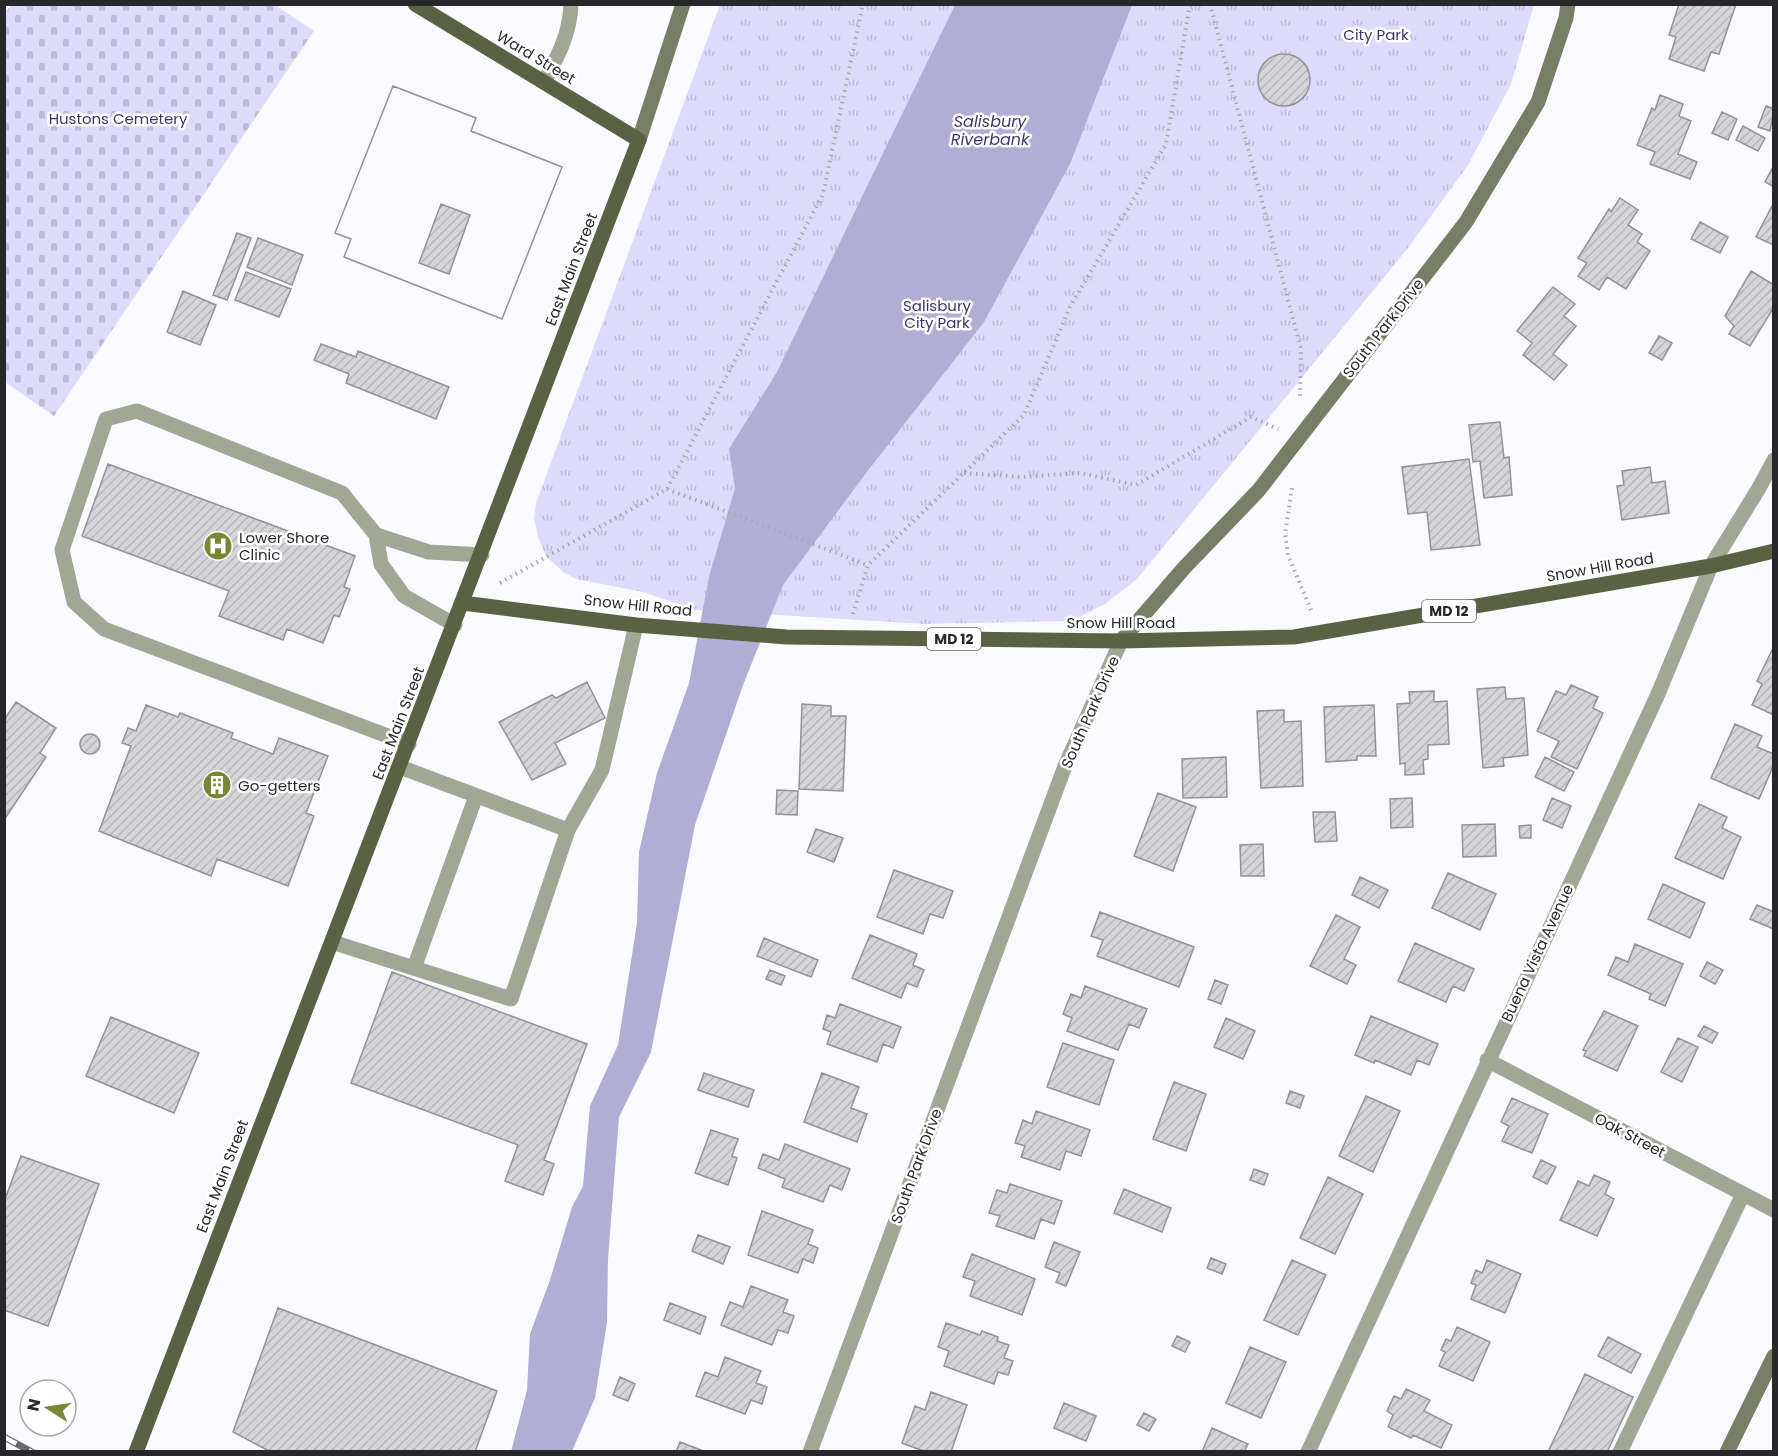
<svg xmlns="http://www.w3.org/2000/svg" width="1778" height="1456" viewBox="0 0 1778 1456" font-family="Poppins,sans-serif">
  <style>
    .cemetery { fill: url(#cemetery-stones) }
    .park { fill: url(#park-tufts) }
    .water { fill: #b1add4 }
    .building { fill: url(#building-hatch); stroke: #929297; stroke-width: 1.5; fill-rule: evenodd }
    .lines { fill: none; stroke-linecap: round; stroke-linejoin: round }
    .path { stroke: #a8a8ac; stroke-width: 4; stroke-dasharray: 1.5 4.5; stroke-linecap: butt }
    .lane { stroke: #a2a695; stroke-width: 15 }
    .street { stroke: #a2a695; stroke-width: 15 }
    .secondary { stroke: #787e65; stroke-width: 15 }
    .primary { stroke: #5b6243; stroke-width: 15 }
    .rail-casing { stroke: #69696c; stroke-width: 7 }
    .rail { stroke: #fff; stroke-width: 4.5; stroke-dasharray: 14; stroke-linecap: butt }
    .labels { text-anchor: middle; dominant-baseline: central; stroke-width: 5; stroke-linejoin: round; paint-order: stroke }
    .shield { fill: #fff; stroke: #68686a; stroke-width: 1.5 }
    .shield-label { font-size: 14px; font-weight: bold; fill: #28282a }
    .park-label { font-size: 15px; fill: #3e3568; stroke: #fff }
    .street-label { font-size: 15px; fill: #28282a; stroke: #fff }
    .poi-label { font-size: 15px; fill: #28282a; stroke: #fff; text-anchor: start }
    .water-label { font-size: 16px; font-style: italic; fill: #41376a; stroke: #fff }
  </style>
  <defs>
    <pattern id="cemetery-stones" width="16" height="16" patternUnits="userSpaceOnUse" patternTransform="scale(1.5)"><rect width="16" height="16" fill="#dedafc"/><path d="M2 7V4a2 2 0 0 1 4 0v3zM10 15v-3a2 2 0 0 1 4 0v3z" fill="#bebbd8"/></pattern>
    <pattern id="park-tufts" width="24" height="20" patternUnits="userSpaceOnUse" patternTransform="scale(1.5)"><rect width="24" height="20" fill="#dedafc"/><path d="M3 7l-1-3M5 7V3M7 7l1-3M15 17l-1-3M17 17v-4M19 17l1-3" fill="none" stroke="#bebbd8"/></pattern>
    <pattern id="building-hatch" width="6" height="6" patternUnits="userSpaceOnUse" patternTransform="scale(1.5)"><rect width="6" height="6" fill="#d4d4d9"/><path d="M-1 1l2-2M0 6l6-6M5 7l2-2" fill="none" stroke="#b6b6ba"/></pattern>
  </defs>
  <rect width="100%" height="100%" fill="#f9f9fe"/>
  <path class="cemetery" d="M 11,5 L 275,5 L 314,31 L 54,416 L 5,382 L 4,14 Z"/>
  <path class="park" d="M 720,5 L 1534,5 L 1511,84 L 1468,165 L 1408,248 L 1137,579 L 1105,604 L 1071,621 L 924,624 L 696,610 L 643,592 L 576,579 L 563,572 L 546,556 L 538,537 L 534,518 L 536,503 Z"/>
  <path class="water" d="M 955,5 L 1132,5 L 1070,164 L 984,322 L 866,473 L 783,585 L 743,685 L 695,825 L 651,1052 L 619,1117 L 608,1259 L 607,1322 L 595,1398 L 572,1451 L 511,1452 L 527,1390 L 530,1334 L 550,1280 L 572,1207 L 583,1186 L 590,1106 L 618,1045 L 637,923 L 639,852 L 657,773 L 689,683 L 709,577 L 735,488 L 729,449 L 777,372 Z"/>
  <path class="building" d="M 1679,4 L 1736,4 L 1719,54 L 1711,52 L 1704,71 L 1669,59 L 1676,37 L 1669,35 Z
    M1258 80a26 26 0 1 1 52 0a26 26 0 1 1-52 0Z
    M 393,86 L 476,118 L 471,131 L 562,167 L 502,319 L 344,257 L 351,239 L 335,233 ZM 441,204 L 470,215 L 449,274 L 419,263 Z
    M 393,86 L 476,118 L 471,131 L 562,167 L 502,319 L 344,257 L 351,239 L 335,233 Z
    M 1660,95 L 1683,104 L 1679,116 L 1691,121 L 1678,154 L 1697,162 L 1690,179 L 1650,164 L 1655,152 L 1637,145 L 1652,108 L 1655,110 Z
    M 1766,106 L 1774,109 L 1770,131 L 1758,127 Z
    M 1722,112 L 1737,119 L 1728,140 L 1712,133 Z
    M 1743,126 L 1765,138 L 1758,151 L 1736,140 Z
    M 1774,165 L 1774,187 L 1765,182 Z
    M 1620,198 L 1638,210 L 1628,225 L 1642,234 L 1637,242 L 1650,251 L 1626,289 L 1607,277 L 1599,290 L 1578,276 L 1587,263 L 1578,258 L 1609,209 L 1611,212 Z
    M 1774,202 L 1774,245 L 1756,237 Z
    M 1700,222 L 1728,237 L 1720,253 L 1691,239 Z
    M 237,233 L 251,238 L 227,300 L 213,295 Z
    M 258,238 L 303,255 L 292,285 L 247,267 Z
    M 1751,271 L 1774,285 L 1774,307 L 1750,346 L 1729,334 L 1734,326 L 1725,316 Z
    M 246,272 L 291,289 L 279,317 L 235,300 Z
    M 1553,287 L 1575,304 L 1564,316 L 1576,326 L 1553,354 L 1567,365 L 1554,380 L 1523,355 L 1532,343 L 1517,331 Z
    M 183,291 L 216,305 L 200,345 L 167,332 Z
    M 1659,336 L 1672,343 L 1662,360 L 1649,353 Z
    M 321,344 L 356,357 L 358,351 L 449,387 L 436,419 L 346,383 L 349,374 L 314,360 Z
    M 1500,422 L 1504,458 L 1509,457 L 1512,495 L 1484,498 L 1480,461 L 1473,462 L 1469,425 Z
    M 1469,459 L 1480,545 L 1431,550 L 1427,512 L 1408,514 L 1402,467 Z
    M 108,464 L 355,556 L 344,587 L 350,589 L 339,617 L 334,615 L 323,643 L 287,629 L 283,640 L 219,616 L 229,591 L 82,536 Z
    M 1650,467 L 1652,483 L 1665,481 L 1669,513 L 1622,520 L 1617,486 L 1624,485 L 1622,471 Z
    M 1774,646 L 1774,715 L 1752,705 L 1762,684 L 1757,681 Z
    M 587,682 L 605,718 L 555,743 L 566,764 L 532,780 L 499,722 L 552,695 L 556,698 Z
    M 1571,685 L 1598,697 L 1593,708 L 1603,713 L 1577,769 L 1551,757 L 1559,741 L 1537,731 L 1556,691 L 1566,695 Z
    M 1505,687 L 1506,699 L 1524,698 L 1528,755 L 1503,758 L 1504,766 L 1483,768 L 1477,689 Z
    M 1434,691 L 1434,702 L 1447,701 L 1449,744 L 1428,745 L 1428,759 L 1423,760 L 1424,774 L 1405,775 L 1405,763 L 1400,764 L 1397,704 L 1410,703 L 1409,692 Z
    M 16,702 L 56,728 L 40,753 L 46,757 L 4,820 L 4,720 Z
    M 802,704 L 831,706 L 831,716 L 846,716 L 843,791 L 799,789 Z
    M 146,705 L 178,717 L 180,713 L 233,733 L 231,738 L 273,754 L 279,738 L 328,756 L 306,813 L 314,816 L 288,886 L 217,859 L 211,876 L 99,831 L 131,746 L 122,743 L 128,728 L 136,731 Z
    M 1374,705 L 1376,756 L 1357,756 L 1357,760 L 1326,762 L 1324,707 Z
    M 1284,710 L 1284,722 L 1301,721 L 1303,786 L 1261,788 L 1257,711 Z
    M 1735,724 L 1762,736 L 1757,747 L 1774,754 L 1774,764 L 1759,799 L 1711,778 Z
    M80 744a10 10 0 1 1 20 0a10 10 0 1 1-20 0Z
    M 1226,757 L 1227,797 L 1183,798 L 1182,759 Z
    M 1545,757 L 1574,772 L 1564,791 L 1535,777 Z
    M 777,790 L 798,791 L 797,815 L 776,814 Z
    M 1158,793 L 1196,807 L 1173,871 L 1134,856 Z
    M 1412,798 L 1413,827 L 1391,828 L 1390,799 Z
    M 1552,798 L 1571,806 L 1562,828 L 1543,820 Z
    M 1699,804 L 1727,817 L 1722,828 L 1741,837 L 1723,879 L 1675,858 Z
    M 1313,812 L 1335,812 L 1337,841 L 1315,842 Z
    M 1495,824 L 1496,856 L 1463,857 L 1462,825 Z
    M 1531,825 L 1531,838 L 1520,838 L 1519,826 Z
    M 816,829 L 843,838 L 834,862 L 807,852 Z
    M 1263,844 L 1264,876 L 1241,876 L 1240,845 Z
    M 894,870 L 953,891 L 943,918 L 930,914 L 923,934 L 877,917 Z
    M 1448,873 L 1496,894 L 1480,930 L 1432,908 Z
    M 1360,877 L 1388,890 L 1379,908 L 1352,895 Z
    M 1663,884 L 1705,903 L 1690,938 L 1648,919 Z
    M 1757,905 L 1774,912 L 1774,929 L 1750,919 Z
    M 1100,912 L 1194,947 L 1179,987 L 1097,956 L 1103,940 L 1091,936 Z
    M 1336,915 L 1360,927 L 1344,959 L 1356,965 L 1347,984 L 1310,966 Z
    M 870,935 L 917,954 L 913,965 L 924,970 L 917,987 L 907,983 L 901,998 L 852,978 Z
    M 764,938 L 818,960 L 811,977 L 757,956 Z
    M 1415,943 L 1474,969 L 1464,991 L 1453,986 L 1446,1002 L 1398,981 Z
    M 1635,944 L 1683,964 L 1665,1006 L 1649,999 L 1651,994 L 1608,975 L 1616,957 L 1628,962 Z
    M 1707,962 L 1723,970 L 1715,984 L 1700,976 Z
    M 770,970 L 785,976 L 781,985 L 766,979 Z
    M 392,972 L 587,1044 L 544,1160 L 554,1164 L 543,1195 L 505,1181 L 518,1145 L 351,1083 Z
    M 1215,980 L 1228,985 L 1221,1004 L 1208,999 Z
    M 1085,986 L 1147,1009 L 1139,1028 L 1129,1024 L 1118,1050 L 1067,1031 L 1072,1018 L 1063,1014 L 1071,994 L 1081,998 Z
    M 840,1004 L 901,1027 L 893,1048 L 883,1044 L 877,1062 L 827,1044 L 831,1032 L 823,1029 L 827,1015 L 835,1018 Z
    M 1604,1011 L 1638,1026 L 1617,1071 L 1584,1056 L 1586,1051 L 1583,1050 Z
    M 1371,1016 L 1438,1044 L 1429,1065 L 1417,1060 L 1411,1075 L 1375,1060 L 1374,1063 L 1355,1055 Z
    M 111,1017 L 199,1053 L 174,1113 L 86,1076 Z
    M 1226,1018 L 1255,1031 L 1243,1059 L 1214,1047 Z
    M 1704,1026 L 1718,1033 L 1712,1043 L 1698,1036 Z
    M 1678,1038 L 1698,1047 L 1682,1082 L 1661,1072 Z
    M 1063,1043 L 1114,1060 L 1099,1105 L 1047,1087 Z
    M 704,1073 L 754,1090 L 748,1107 L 698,1090 Z
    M 822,1073 L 859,1087 L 851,1108 L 867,1114 L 857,1142 L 804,1122 Z
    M 1174,1082 L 1206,1094 L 1186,1151 L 1153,1139 Z
    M 1290,1091 L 1304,1096 L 1300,1108 L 1286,1103 Z
    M 1366,1096 L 1400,1111 L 1373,1172 L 1339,1156 Z
    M 1512,1098 L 1548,1114 L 1532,1153 L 1502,1141 L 1509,1126 L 1501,1122 Z
    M 1036,1111 L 1090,1130 L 1081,1156 L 1066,1151 L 1060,1170 L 1021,1157 L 1025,1146 L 1015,1143 L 1023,1120 L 1032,1124 Z
    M 711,1130 L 738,1139 L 732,1156 L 737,1158 L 728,1185 L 695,1173 Z
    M 785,1144 L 850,1169 L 842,1190 L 830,1185 L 823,1202 L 782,1187 L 785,1179 L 758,1168 L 763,1154 L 779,1160 Z
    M 21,1156 L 99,1184 L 48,1326 L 4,1310 L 4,1202 Z
    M 1541,1160 L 1556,1167 L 1547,1184 L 1533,1177 Z
    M 1254,1169 L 1268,1174 L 1264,1185 L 1250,1180 Z
    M 1594,1175 L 1610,1182 L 1605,1194 L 1614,1199 L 1597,1236 L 1560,1220 L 1578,1181 L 1589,1186 Z
    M 1328,1177 L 1363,1194 L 1335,1254 L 1300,1238 Z
    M 1010,1184 L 1062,1201 L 1054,1224 L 1041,1219 L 1034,1239 L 996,1226 L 1000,1216 L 989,1213 L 997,1190 L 1007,1193 Z
    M 1124,1189 L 1171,1208 L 1162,1232 L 1114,1213 Z
    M 762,1211 L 813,1230 L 808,1244 L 818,1248 L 813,1263 L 803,1259 L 798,1273 L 748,1255 Z
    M 698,1235 L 730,1247 L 723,1264 L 692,1251 Z
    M 1054,1242 L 1080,1252 L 1066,1286 L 1056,1282 L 1060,1273 L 1045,1267 Z
    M 972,1254 L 1035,1279 L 1022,1315 L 970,1296 L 975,1281 L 963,1277 Z
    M 1211,1258 L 1226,1264 L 1222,1274 L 1207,1268 Z
    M 1292,1260 L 1326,1275 L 1298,1335 L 1264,1320 Z
    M 1487,1260 L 1521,1274 L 1505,1313 L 1471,1299 L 1476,1285 L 1471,1283 L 1476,1270 L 1482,1273 Z
    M 751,1286 L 788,1300 L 783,1312 L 794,1316 L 788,1333 L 778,1330 L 772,1345 L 721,1325 L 730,1302 L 743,1307 Z
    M 670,1303 L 706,1317 L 700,1334 L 664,1320 Z
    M 278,1308 L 497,1391 L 475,1452 L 271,1452 L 233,1432 Z
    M 946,1323 L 980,1335 L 982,1331 L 998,1337 L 997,1341 L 1009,1345 L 1004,1358 L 1013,1361 L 1008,1375 L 998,1372 L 994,1384 L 944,1366 L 949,1351 L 938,1347 Z
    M 1457,1327 L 1490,1342 L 1473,1381 L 1439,1366 L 1445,1352 L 1441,1350 L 1446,1339 L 1451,1341 Z
    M 1177,1336 L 1190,1342 L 1185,1352 L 1172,1346 Z
    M 1608,1337 L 1641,1354 L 1631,1373 L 1598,1356 Z
    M 1250,1347 L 1286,1362 L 1261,1418 L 1226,1403 Z
    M 725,1357 L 761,1371 L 756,1383 L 767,1387 L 762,1404 L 751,1400 L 745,1414 L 696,1396 L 705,1372 L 718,1377 Z
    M 1585,1374 L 1633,1397 L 1607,1452 L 1548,1452 Z
    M 620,1377 L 635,1384 L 628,1401 L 613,1395 Z
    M 1406,1389 L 1430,1400 L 1424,1411 L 1452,1425 L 1441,1448 L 1413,1435 L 1411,1438 L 1388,1427 L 1393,1415 L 1387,1411 L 1394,1396 L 1401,1399 Z
    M 931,1392 L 967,1405 L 951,1452 L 926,1452 L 902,1443 L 915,1406 L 925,1410 Z
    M 1064,1403 L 1096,1416 L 1086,1441 L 1054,1428 Z
    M 1144,1413 L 1156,1419 L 1149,1431 L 1137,1425 Z
    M 1212,1428 L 1248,1444 L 1244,1452 L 1202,1452 Z
    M 680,1442 L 706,1452 L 676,1452 Z"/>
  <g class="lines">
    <path class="path" d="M 1210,4 L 1301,349 L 1300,397
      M 964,473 L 1022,477 L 1080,473 L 1136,485 L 1251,417 L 1278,429
      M 1292,488 L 1285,534 L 1288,555 L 1311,610
      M 667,489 L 868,565
      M 500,583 L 667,489 L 823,194 L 863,4
      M 853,614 L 868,565 L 1024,415 L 1070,307 L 1166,144 L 1190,4"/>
    <path class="lane" d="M 544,82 C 558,56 570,34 571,4
      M 376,535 L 429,552 L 482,555
      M 409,744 L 104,629 L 74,602 L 62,550 L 106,419 L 137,411 L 342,493 L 376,535 L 381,564 L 404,596 L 455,625
      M 568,830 L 602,770 L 636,625
      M 332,942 L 511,999 L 568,830 L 400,767
      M 414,968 L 476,796
      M 1620,1452 L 1743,1194"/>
    <path class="street" d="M 1487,1060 L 1774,1210
      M 810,1452 L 1065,766 L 1121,641
      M 1308,1452 L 1658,694 L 1711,566 L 1759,488 L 1774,460"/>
    <path class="secondary" d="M 639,140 L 683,4
      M 1121,641 L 1184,568 L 1258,491 L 1466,222 L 1538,102 L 1566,18 L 1568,4
      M 1727,1452 L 1774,1356"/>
    <path class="primary" d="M 463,603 L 636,625 L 786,637 L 1121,641 L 1294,637 L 1711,566 L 1774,551
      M 136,1452 L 639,140 L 415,4"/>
    <g class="rail-casing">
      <path id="rail" d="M 4,1437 L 32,1452"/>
    </g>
    <use href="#rail" class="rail"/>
  </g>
  <defs>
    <g id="hospital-disc" transform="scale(1.5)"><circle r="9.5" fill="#778735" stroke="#fff"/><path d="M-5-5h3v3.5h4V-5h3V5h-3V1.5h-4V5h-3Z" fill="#fff"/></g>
    <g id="building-disc" transform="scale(1.5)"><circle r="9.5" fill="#778735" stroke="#fff"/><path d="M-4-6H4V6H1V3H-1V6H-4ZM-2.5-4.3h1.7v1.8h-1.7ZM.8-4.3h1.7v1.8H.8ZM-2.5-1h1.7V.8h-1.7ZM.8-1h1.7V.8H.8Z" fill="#fff"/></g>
  </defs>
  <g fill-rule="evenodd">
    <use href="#hospital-disc" x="218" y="546"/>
    <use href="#building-disc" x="217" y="785"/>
  </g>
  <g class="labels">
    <g class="shield">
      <rect x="1422" y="600" width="54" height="22" rx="4.5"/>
      <rect x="927" y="628" width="54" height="22" rx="4.5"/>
    </g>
    <g class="shield-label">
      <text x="1449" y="611">MD 12</text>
      <text x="954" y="639">MD 12</text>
    </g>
    <g class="park-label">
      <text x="1376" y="34">City Park</text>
      <text x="118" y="118">Hustons Cemetery</text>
      <text x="937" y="305">Salisbury<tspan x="937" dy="17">City Park</tspan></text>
    </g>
    <g class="street-label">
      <text transform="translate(536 57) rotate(31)">Ward Street</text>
      <text transform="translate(571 269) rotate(-69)">East Main Street</text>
      <text transform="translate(1383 328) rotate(-52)">South Park Drive</text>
      <text transform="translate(1600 567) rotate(-10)">Snow Hill Road</text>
      <text transform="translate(638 605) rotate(6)">Snow Hill Road</text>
      <text x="1121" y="622">Snow Hill Road</text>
      <text transform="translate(1090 712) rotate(-66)">South Park Drive</text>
      <text transform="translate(398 723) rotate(-69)">East Main Street</text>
      <text transform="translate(1537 953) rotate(-65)">Buena Vista Avenue</text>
      <text transform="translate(1630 1135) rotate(28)">Oak Street</text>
      <text transform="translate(916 1166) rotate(-70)">South Park Drive</text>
      <text transform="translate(222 1176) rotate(-69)">East Main Street</text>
    </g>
    <g class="poi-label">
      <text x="239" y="537">Lower Shore<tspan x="239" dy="17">Clinic</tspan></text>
      <text x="238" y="785">Go-getters</text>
    </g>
    <g class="water-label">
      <text x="990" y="121">Salisbury<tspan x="990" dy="18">Riverbank</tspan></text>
    </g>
  </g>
  <rect width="1778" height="1456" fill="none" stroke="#28282a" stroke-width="12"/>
  <g transform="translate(48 1408) rotate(282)"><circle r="28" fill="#ffffff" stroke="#a9a9aa" stroke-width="1.5"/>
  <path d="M0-4.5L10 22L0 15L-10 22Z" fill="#778735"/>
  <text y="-9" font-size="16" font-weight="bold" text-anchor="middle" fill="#28282a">N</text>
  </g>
</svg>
